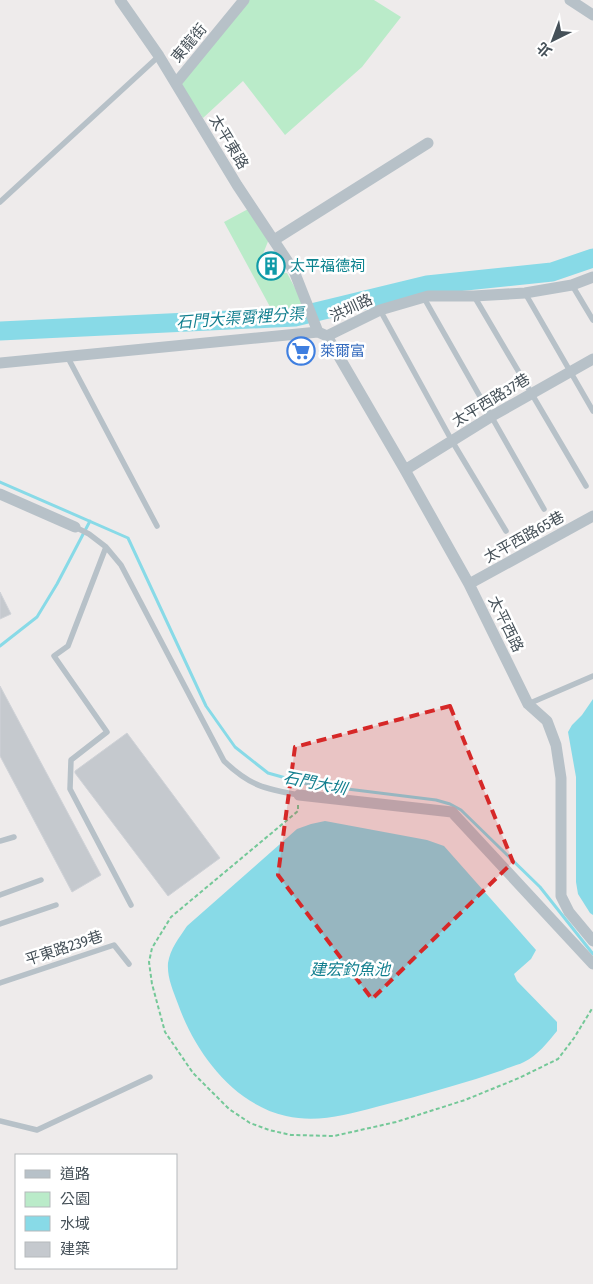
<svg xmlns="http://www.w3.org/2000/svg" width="593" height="1284" viewBox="0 0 593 1284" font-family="'Fira Sans Condensed','Noto Sans TC',sans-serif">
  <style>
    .green { fill: #baebc9 }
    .water { fill: #88dae7 }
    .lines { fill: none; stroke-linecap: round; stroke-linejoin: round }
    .stream { stroke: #88dae7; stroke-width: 3 }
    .river { stroke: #88dae7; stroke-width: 19 }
    .building { fill: #c5c9ce; stroke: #cfd2d7 }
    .path { stroke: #74c898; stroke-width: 2; stroke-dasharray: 4 2.5; stroke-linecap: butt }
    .lane { stroke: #b7c1c8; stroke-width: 5.5 }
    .street { stroke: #b7c1c8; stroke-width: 11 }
    .marked { fill: #d62828; fill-opacity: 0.2; stroke: #d62828; stroke-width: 4; stroke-dasharray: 10 6; stroke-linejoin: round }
    .labels { text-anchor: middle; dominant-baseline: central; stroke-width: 5; stroke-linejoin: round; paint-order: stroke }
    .street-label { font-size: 15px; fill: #455058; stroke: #fff }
    .culture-label { font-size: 15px; fill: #0d838f; stroke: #fff; text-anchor: start }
    .shop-label { font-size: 15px; fill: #366cbe; stroke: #fff; text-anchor: start }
    .water-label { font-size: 16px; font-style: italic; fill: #127f8f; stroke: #fff }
  </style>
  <rect width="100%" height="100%" fill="#eeebeb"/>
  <path class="green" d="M 247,0 L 374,0 L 401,17 L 362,67 L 285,135 L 243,81 L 203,118 L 179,82 Z
    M 250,208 L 269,239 L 259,264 L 267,274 L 287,273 L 308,312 L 295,315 L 275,316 L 224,222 Z"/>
  <path class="water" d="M 593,699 L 593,915 L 590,913 L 578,894 L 576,882 L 576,777 L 568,732 L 572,725 L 582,715 Z
    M 325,821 L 427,840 L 444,846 L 536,950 L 531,959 L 514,974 L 517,981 L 557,1022 L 557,1031 C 547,1043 538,1055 524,1062 C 518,1065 510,1067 503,1070 C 485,1076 467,1082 449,1087 C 425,1094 400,1101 376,1107 C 346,1115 317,1123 286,1116 C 233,1104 195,1052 178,1004 C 173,990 167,978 168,963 C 170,949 179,938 187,926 L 297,829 L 311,824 Z"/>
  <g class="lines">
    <path class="stream" d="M 0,482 L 128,538 L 206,706 L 235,747 L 268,773 L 307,784 L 436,800 L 450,804 L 461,810 L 540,887 L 593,954
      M 0,646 L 37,617 L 57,584 L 90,521"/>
    <path class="river" d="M 0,331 L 295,317 L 427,285 L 552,272 L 593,258"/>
  </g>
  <path class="building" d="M 276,260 L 279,269 L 267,270 L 263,263 Z
    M 0,592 L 11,614 L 0,619 Z
    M 0,686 L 101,875 L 72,892 L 0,756 Z
    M 127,733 L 220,858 L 168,896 L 75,773 L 75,771 Z"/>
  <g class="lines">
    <path class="path" d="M 298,805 L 298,811 L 171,917 L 152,948 L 149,962 L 152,984 L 165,1032 L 193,1073 L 229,1109 L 250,1123 L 269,1130 L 291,1135 L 334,1136 L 396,1122 L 465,1100 L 519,1078 L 558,1059 L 574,1038 L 593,1007"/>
    <path class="lane" d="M 0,202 L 159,56
      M 572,285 L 593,320
      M 525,293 L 593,411
      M 474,296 L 586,486
      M 424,298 L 544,509
      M 380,310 L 452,441 L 506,531
      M 67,356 L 157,526
      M 75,527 L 89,534 L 106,547 L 121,565 L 224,761 C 250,786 265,789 299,795
      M 106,547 L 68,646 L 54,656 L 107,732 L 71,760 L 70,789 L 131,905
      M 528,704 L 593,676
      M 0,841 L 14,837
      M 0,895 L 41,880
      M 0,924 L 56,905
      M 0,983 L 114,945 L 129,964
      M 0,1121 L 37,1130 L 150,1077"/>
    <path class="street" d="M 120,0 L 159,56 L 237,185 L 294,271 L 318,332
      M 570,0 L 593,15
      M 176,83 L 244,0
      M 274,240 L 428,143
      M 327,336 L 405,470 L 469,584 L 528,704 L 547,721 L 556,745 L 561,778 L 561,896 L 569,912 L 593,941
      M 0,363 L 318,332 L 327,336 L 380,310 L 428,296 L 474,296 L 525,293 L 572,285 L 593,277
      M 405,470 L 492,416 L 593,359
      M 0,494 L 75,527
      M 469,584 L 593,516
      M 299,795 L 452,812 L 593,964"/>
  </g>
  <path class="marked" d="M 450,706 L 513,862 L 372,999 L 278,875 L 295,747 Z"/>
  <defs>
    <g id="building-ring" transform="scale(1.4375)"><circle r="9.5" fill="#fff" stroke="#0f9aa8" stroke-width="1.5"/><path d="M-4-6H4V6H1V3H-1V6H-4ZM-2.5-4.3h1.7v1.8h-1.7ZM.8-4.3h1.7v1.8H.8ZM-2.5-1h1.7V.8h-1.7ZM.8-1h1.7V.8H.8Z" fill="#0f9aa8"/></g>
    <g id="supermarket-ring" transform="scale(1.4375)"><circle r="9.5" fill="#fff" stroke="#3f7fe0" stroke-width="1.5"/><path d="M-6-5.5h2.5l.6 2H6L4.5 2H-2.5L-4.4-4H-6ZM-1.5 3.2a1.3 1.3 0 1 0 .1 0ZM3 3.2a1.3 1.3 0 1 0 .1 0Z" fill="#3f7fe0"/></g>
  </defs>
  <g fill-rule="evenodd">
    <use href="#building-ring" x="271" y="266"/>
    <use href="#supermarket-ring" x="301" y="351"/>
  </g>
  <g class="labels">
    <g class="street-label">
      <text transform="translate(189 43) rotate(-50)">東龍街</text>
      <text transform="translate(229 142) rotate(59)">太平東路</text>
      <text transform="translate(351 308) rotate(-25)">洪圳路</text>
      <text transform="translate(491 400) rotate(-31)">太平西路37巷</text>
      <text transform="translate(524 537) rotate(-29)">太平西路65巷</text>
      <text transform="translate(506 624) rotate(64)">太平西路</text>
      <text transform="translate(64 948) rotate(-18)">平東路239巷</text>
    </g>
    <g class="culture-label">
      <text x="290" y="266">太平福德祠</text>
    </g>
    <g class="shop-label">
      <text x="320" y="351">萊爾富</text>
    </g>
    <g class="water-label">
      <text transform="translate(240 318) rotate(-4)">石門大渠霄裡分渠</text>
      <text transform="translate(315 783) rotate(11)">石門大圳</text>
      <text x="350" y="969">建宏釣魚池</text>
    </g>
  </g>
  <rect x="15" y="1154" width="162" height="115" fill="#ffffff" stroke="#b5b9bc"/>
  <rect x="25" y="1170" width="25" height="8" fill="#b7c1c8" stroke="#b5b9bc"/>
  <text x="60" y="1179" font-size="15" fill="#455058">道路</text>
  <rect x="25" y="1192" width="25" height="15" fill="#baebc9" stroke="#b5b9bc"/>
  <text x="60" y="1204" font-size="15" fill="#455058">公園</text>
  <rect x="25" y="1216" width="25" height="15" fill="#88dae7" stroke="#b5b9bc"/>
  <text x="60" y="1229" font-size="15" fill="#455058">水域</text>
  <rect x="25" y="1242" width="25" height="15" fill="#c5c9ce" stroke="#b5b9bc"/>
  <text x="60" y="1254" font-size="15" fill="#455058">建築</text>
  <g transform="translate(553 40) rotate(222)" stroke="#ffffff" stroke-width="4" paint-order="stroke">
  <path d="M0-4L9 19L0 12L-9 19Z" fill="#455058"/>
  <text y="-8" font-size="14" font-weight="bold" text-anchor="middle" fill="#455058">北</text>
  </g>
</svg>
